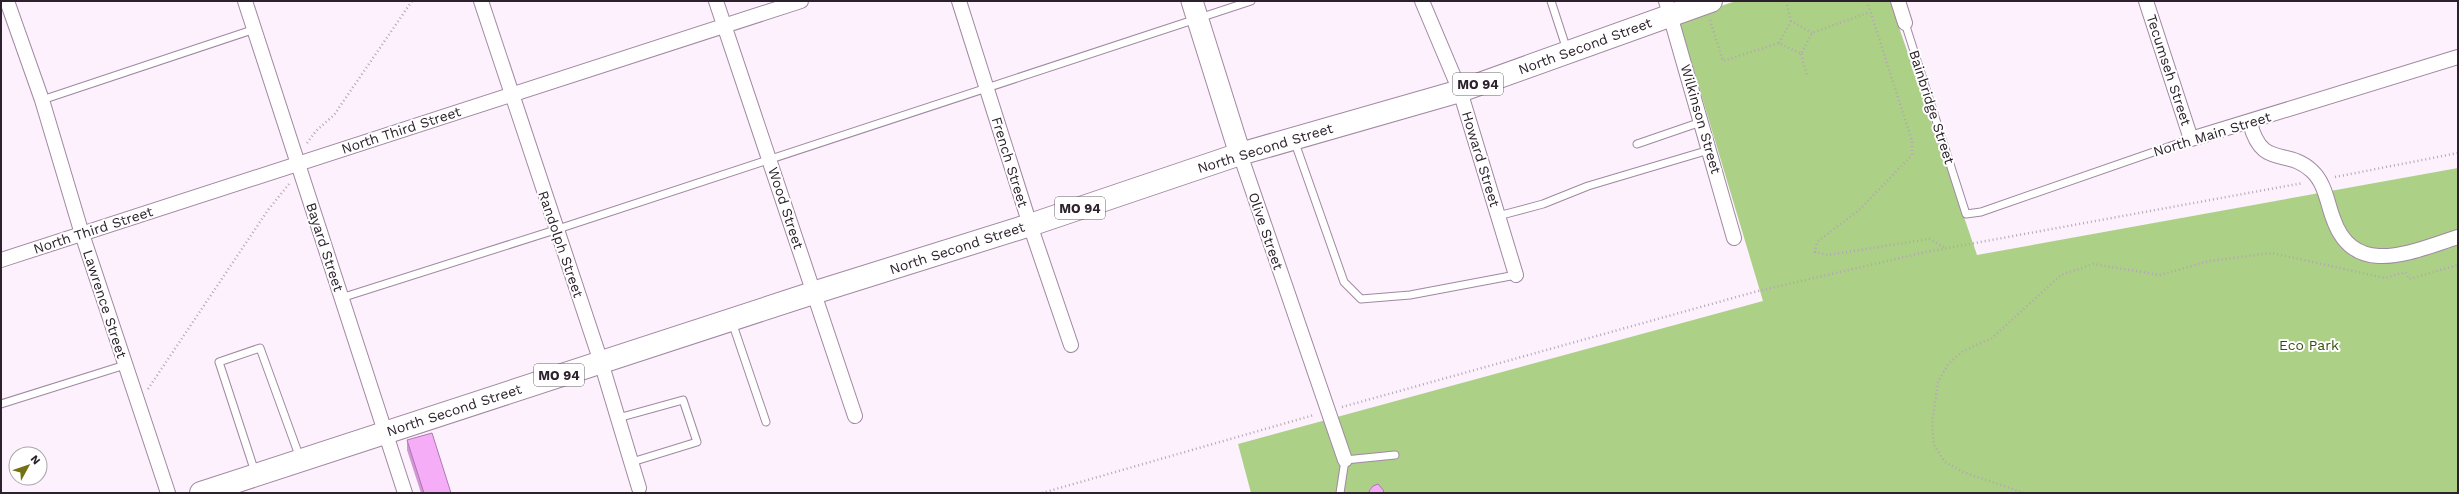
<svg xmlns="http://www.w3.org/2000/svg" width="2459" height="494" viewBox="0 0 2459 494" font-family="'Work Sans',sans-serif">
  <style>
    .green { fill: #acd086 }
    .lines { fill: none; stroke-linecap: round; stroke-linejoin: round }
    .lane-casing { stroke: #a188a2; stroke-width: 9 }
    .street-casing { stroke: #a188a2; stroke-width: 16 }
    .secondary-casing { stroke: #a188a2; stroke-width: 23 }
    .primary-casing { stroke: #a188a2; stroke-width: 24 }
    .path { stroke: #b2a7b2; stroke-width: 2.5; stroke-dasharray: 1 3; stroke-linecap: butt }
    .lane { stroke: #fff; stroke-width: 7 }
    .street { stroke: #fff; stroke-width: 14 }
    .secondary { stroke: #fff; stroke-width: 21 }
    .primary { stroke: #fff; stroke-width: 22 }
    .wall { fill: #d395d5 }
    .building { fill: #f5adf8; stroke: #ac79ae }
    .labels { text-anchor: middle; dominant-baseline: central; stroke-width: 4; stroke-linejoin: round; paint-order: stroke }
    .shield { fill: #fff; stroke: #6b646b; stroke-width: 1 }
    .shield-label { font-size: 13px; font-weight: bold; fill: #2c212c }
    .street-label { font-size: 14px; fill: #2c212c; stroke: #fff }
    .park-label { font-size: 14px; fill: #344e0d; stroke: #fff }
  </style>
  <rect width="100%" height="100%" fill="#fcf1fc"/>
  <path class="green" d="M 1736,1 L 1890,1 L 1977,255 L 2458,168 L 2458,493 L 1251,493 L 1238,444 L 1763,301 L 1679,20 Z"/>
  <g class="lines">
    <g class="lane-casing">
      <path id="lane" d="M 1551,1 L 1567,50
        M 1905,23 L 1966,214 L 1981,212 L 2191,139
        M 42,100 L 255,29
        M 1294,140 L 1344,282 L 1361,299 L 1410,295 L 1516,275
        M 1637,144 L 1701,122
        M 1498,216 L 1543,204 L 1588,186 L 1709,150
        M 341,298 L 555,230 L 1251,1
        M 732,322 L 766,422
        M 1,404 L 125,365
        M 618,418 L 683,400 L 697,442 L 632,462
        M 255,472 L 219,362 L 260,348 L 300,458
        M 1340,493 L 1345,460 L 1395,455"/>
    </g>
    <g class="street-casing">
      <path id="street" d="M 7,1 L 42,100 L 82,234 L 168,493
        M 245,1 L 405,493
        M 481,1 L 601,362 L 639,488
        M 716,1 L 855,416
        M 959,1 L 1030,225 L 1071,345
        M 1422,1 L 1460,91 L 1516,275
        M 1666,1 L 1734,238
        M 1898,1 L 1905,23
        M 2146,1 L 2191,139 L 2458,57
        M 2250,123 C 2262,170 2287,147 2312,171 C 2325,183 2327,202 2333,218 C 2354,280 2413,251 2458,237
        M 1240,154 L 1345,460
        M 1,260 L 801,1"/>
    </g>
    <g class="secondary-casing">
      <path id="secondary" d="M 1192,1 L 1240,154"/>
    </g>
    <g class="primary-casing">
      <path id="primary" d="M 201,493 L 813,293 L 1030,225 L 1240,154 L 1460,91 L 1711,1"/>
    </g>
    <path class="path" d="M 1786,1 L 1791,21 L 1812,33
      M 1867,1 L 1912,141 L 1912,155 L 1859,210 L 1817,242 L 1815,252 L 1828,255 L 1929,239 L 1946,248
      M 1710,20 L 1723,61 L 1779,43 L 1801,54 L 1812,33 L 1870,12
      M 1779,43 L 1791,21
      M 1801,54 L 1807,76
      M 307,143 L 316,131 L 334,115 L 412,1
      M 2335,177 L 2458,153
      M 148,389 L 268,210 L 289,184
      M 1342,407 L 1758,291 L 1926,252 L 2303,183
      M 1042,493 L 1314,415
      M 2024,493 L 1963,472 L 1945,462 L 1934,445 L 1932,424 L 1938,382 L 1948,364 L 1963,351 L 1992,338 L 2061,275 L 2093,264 L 2160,275 L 2209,261 L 2272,253 L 2385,278 L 2405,272 L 2409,279 L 2458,265"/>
    <use href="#lane" class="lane"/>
    <use href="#street" class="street"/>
    <use href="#secondary" class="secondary"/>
    <use href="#primary" class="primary"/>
  </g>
  <path class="wall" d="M 407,440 L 451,493 L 421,493 L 407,450 Z"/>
  <path class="building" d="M 432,433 L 451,493 L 424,493 L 407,440 Z
    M 1378,484 L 1384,491 L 1382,493 L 1370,493 L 1369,491 L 1373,486 Z"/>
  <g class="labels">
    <g class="shield">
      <rect x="1453" y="73" width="50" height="22" rx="3"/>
      <rect x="1055" y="197" width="50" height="22" rx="3"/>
      <rect x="534" y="364" width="50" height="22" rx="3"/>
    </g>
    <g class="shield-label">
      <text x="1478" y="84">MO 94</text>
      <text x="1080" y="208">MO 94</text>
      <text x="559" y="375">MO 94</text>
    </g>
    <g class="street-label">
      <text transform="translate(1585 46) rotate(-20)">North Second Street</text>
      <text transform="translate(2169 70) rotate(72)">Tecumseh Street</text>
      <text transform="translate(1932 107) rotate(72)">Bainbridge Street</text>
      <text transform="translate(1701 119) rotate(74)">Wilkinson Street</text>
      <text transform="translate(401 130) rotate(-18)">North Third Street</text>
      <text transform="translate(2212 134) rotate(-17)">North Main Street</text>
      <text transform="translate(1265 148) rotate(-17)">North Second Street</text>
      <text transform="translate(1481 159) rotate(73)">Howard Street</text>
      <text transform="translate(1010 162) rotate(73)">French Street</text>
      <text transform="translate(786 208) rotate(72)">Wood Street</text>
      <text transform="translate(93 230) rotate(-18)">North Third Street</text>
      <text transform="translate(1266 231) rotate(71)">Olive Street</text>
      <text transform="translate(561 244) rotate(71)">Randolph Street</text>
      <text transform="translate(325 247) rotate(72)">Bayard Street</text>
      <text transform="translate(957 248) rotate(-18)">North Second Street</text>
      <text transform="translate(105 304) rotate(72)">Lawrence Street</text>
      <text transform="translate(454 410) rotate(-18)">North Second Street</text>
    </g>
    <g class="park-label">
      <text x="2309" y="345">Eco Park</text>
    </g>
  </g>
  <rect width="2459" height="494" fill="none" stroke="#2c212c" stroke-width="4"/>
  <g transform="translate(28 466) rotate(50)"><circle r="19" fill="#ffffff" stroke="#aba6ab"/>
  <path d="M0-3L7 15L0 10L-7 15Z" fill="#747113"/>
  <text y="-6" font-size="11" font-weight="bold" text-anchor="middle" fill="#2c212c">N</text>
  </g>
</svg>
